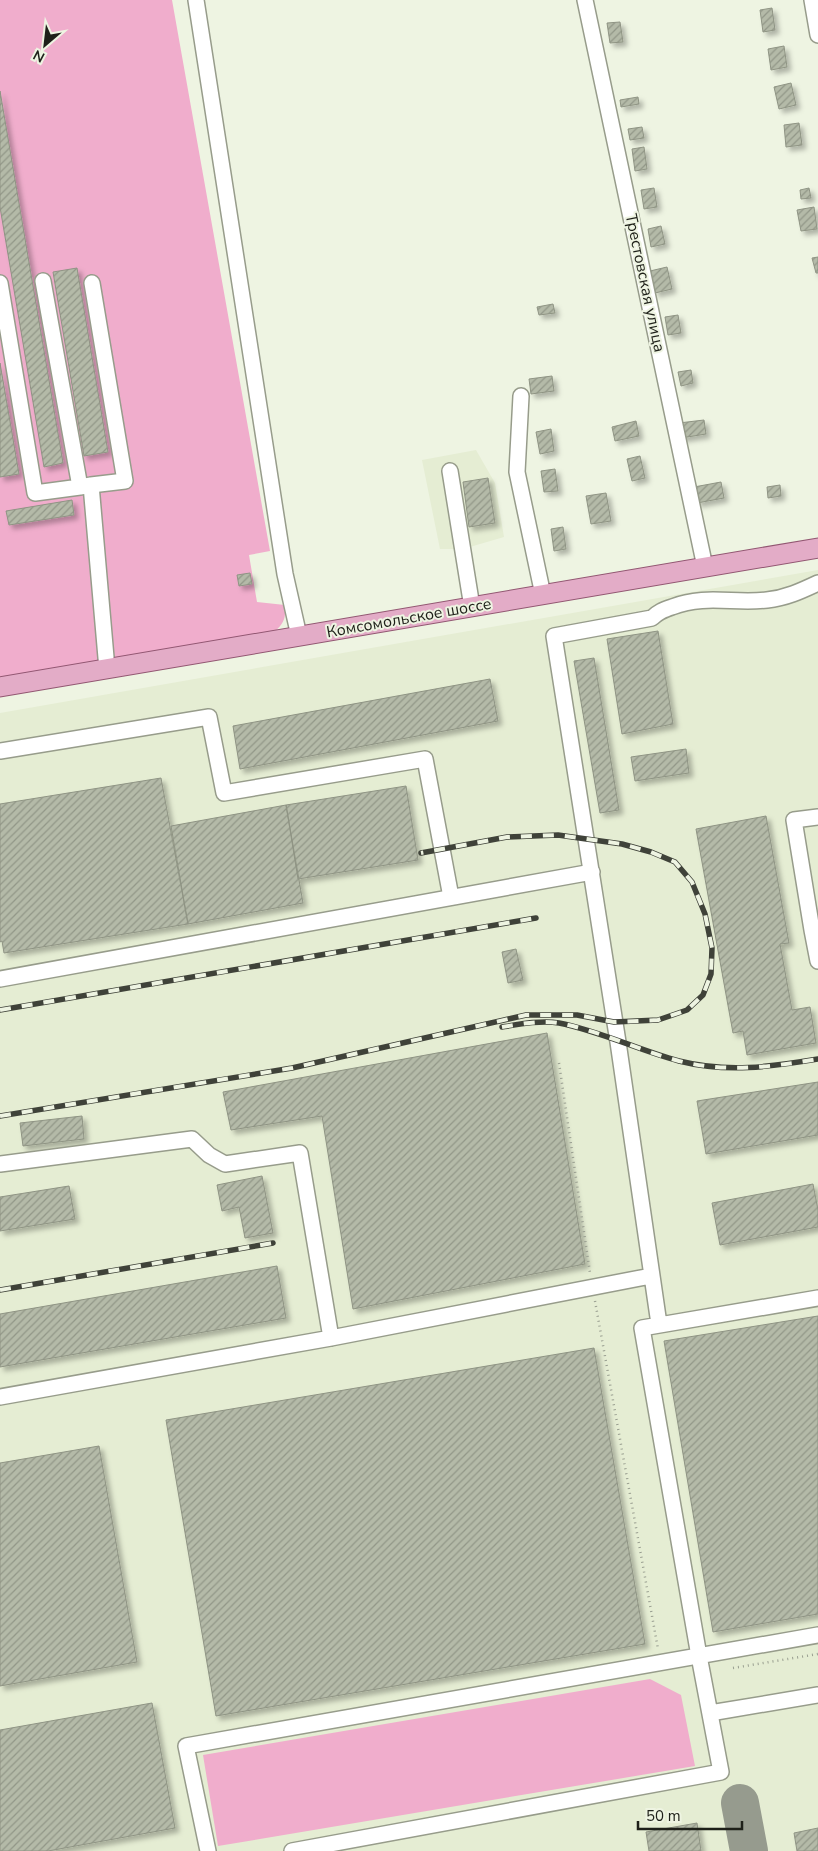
<svg xmlns="http://www.w3.org/2000/svg" width="818" height="1851" viewBox="0 0 818 1851" font-family="'Nunito Sans',sans-serif">
  <style>
    .built { fill: #e5edd3 }
    .grass { fill: #f0adcc }
    .lines { fill: none; stroke-linecap: round; stroke-linejoin: round }
    .taxiway { stroke: #969b8e; stroke-width: 38 }
    .building { fill: url(#building-hatch); stroke: #8f9484; filter: url(#shadow) }
    .minor-casing { stroke: #979c8b; stroke-width: 18 }
    .major-casing { stroke: #925772; stroke-width: 21 }
    .path { stroke: #9a9f91; stroke-width: 2.5; stroke-dasharray: 1 4; stroke-linecap: butt }
    .minor { stroke: #fff; stroke-width: 15 }
    .major { stroke: #e3acc7; stroke-width: 19 }
    .rail-casing { stroke: #3f4239; stroke-width: 5.5 }
    .rail { stroke: #eef4e2; stroke-width: 4; stroke-dasharray: 11; stroke-linecap: butt }
    .labels { text-anchor: middle; dominant-baseline: central; stroke-width: 4; stroke-linejoin: round; paint-order: stroke }
    .street-label { font-size: 16px; fill: #1e2019; stroke: #eef4e2 }
  </style>
  <defs>
    <pattern id="building-hatch" width="6" height="6" patternUnits="userSpaceOnUse" patternTransform="scale(1.25)"><rect width="6" height="6" fill="#b4baa8"/><path d="M-1 1l2-2M0 6l6-6M5 7l2-2" fill="none" stroke="#929788"/></pattern>
    <filter id="shadow"><feDropShadow dx="4" dy="4" stdDeviation="2.5" flood-color="#0004"/></filter>
  </defs>
  <rect width="100%" height="100%" fill="#eef4e2"/>
  <path class="built" d="M 476,450 L 495,483 L 504,537 L 463,549 L 440,549 L 422,460 Z
    M 818,570 L 818,1851 L 0,1851 L 0,713 Z"/>
  <path class="grass" d="M 0,0 L 172,0 L 270,551 L 249,555 L 257,602 L 285,605 C 286,618 284,624 274,632 L 0,678 Z
    M 650,1679 L 681,1695 L 695,1766 L 218,1846 L 203,1755 Z"/>
  <g class="lines">
    <path class="taxiway" d="M 740,1803 L 749,1851"/>
  </g>
  <path class="building" d="M 772,8 L 775,30 L 763,32 L 760,10 Z
    M 620,22 L 623,42 L 610,43 L 607,23 Z
    M 784,46 L 787,67 L 771,70 L 768,49 Z
    M 791,83 L 796,105 L 779,109 L 774,87 Z
    M 0,91 L 63,463 L 44,467 L 0,207 Z
    M 638,97 L 639,104 L 621,107 L 620,100 Z
    M 799,123 L 802,145 L 786,147 L 784,125 Z
    M 642,127 L 644,138 L 630,140 L 628,129 Z
    M 644,147 L 647,169 L 635,171 L 632,149 Z
    M 654,188 L 657,207 L 644,209 L 641,190 Z
    M 809,188 L 811,198 L 801,199 L 800,190 Z
    M 814,207 L 817,229 L 801,231 L 797,210 Z
    M 661,226 L 665,244 L 651,247 L 648,229 Z
    M 818,257 L 818,273 L 816,273 L 812,258 Z
    M 667,267 L 672,289 L 655,293 L 650,271 Z
    M 77,268 L 108,452 L 84,456 L 53,272 Z
    M 553,304 L 555,313 L 539,315 L 537,307 Z
    M 678,315 L 681,333 L 668,335 L 665,317 Z
    M 0,363 L 19,474 L 0,477 Z
    M 691,370 L 693,383 L 681,386 L 678,372 Z
    M 552,376 L 554,391 L 531,394 L 529,379 Z
    M 704,420 L 706,434 L 681,438 L 679,423 Z
    M 636,421 L 639,436 L 615,441 L 612,427 Z
    M 551,429 L 554,451 L 540,454 L 536,432 Z
    M 640,456 L 645,478 L 632,481 L 627,459 Z
    M 555,469 L 558,491 L 544,492 L 541,471 Z
    M 488,478 L 495,523 L 469,527 L 463,482 Z
    M 721,482 L 724,498 L 697,503 L 694,487 Z
    M 780,485 L 781,496 L 768,498 L 767,487 Z
    M 606,493 L 611,521 L 591,524 L 586,496 Z
    M 72,500 L 74,515 L 9,525 L 6,511 Z
    M 563,527 L 566,549 L 554,551 L 551,529 Z
    M 250,573 L 252,584 L 239,586 L 237,575 Z
    M 658,631 L 673,724 L 622,734 L 607,639 Z
    M 594,658 L 619,810 L 600,813 L 574,661 Z
    M 490,679 L 498,721 L 240,769 L 233,726 Z
    M 686,749 L 689,773 L 635,781 L 631,757 Z
    M 161,778 L 188,924 L 4,953 L 2,941 L 0,942 L 0,804 Z
    M 406,786 L 418,860 L 298,879 L 286,805 Z
    M 286,805 L 303,903 L 188,924 L 171,826 Z
    M 766,816 L 789,943 L 780,944 L 792,1010 L 810,1007 L 816,1043 L 747,1055 L 743,1031 L 733,1033 L 696,829 Z
    M 516,949 L 523,980 L 508,983 L 502,952 Z
    M 547,1033 L 585,1264 L 353,1309 L 322,1116 L 231,1130 L 223,1092 Z
    M 818,1082 L 818,1135 L 706,1154 L 697,1101 Z
    M 82,1116 L 84,1139 L 23,1146 L 20,1123 Z
    M 262,1176 L 273,1233 L 245,1238 L 239,1207 L 222,1211 L 217,1185 Z
    M 813,1184 L 818,1210 L 818,1227 L 720,1245 L 712,1203 Z
    M 69,1186 L 75,1219 L 0,1231 L 0,1197 Z
    M 277,1266 L 286,1318 L 0,1367 L 0,1314 Z
    M 818,1316 L 818,1614 L 713,1632 L 664,1341 Z
    M 594,1348 L 645,1644 L 216,1716 L 166,1420 Z
    M 99,1446 L 137,1662 L 0,1686 L 0,1463 Z
    M 152,1703 L 175,1828 L 48,1851 L 0,1851 L 0,1730 Z
    M 697,1823 L 701,1851 L 649,1851 L 646,1832 Z
    M 818,1828 L 818,1851 L 797,1851 L 794,1833 Z"/>
  <g class="lines">
    <g class="minor-casing">
      <path id="minor" d="M 196,0 L 285,574 L 299,636
        M 585,0 L 705,567
        M 812,0 L 818,35
        M 43,281 L 80,487 L 91,485 L 107,669
        M 0,283 L 35,493 L 80,487
        M 521,396 L 517,472 L 543,595
        M 450,471 L 472,607
        M 91,485 L 125,481 L 92,283
        M 0,751 L 209,717 L 224,793 L 425,759 L 451,897
        M 818,929 L 812,930 L 818,961
        M 812,930 L 794,820 L 818,817
        M 0,979 L 592,872
        M 0,1164 L 192,1139 L 209,1155 L 225,1164 L 300,1153 L 331,1338
        M 659,1324 L 618,1042 L 554,636 L 652,618 C 658,612 663,610 672,607 C 705,594 734,604 767,600 C 786,598 801,591 818,583
        M 0,1397 L 331,1338 L 651,1276
        M 710,1713 L 818,1695
        M 208,1851 L 186,1746 L 818,1635
        M 292,1851 L 721,1772 L 699,1656 L 642,1328 L 818,1298"/>
    </g>
    <g class="major-casing">
      <path id="major" d="M 0,687 L 818,548"/>
    </g>
    <path class="path" d="M 559,1063 L 590,1273
      M 595,1301 L 658,1649
      M 733,1668 L 818,1654"/>
    <use href="#minor" class="minor"/>
    <use href="#major" class="major"/>
    <g class="rail-casing">
      <path id="rail" d="M 0,1010 L 536,918
        M 502,1027 C 520,1024 542,1020 559,1023 C 600,1031 638,1050 679,1061 C 727,1073 770,1067 818,1059
        M 0,1116 L 292,1068 L 526,1015 L 577,1015 L 614,1022 L 658,1020 L 687,1010 L 703,995 L 711,974 L 712,948 L 705,914 L 692,882 L 675,862 L 651,852 L 622,844 L 558,835 L 507,837 L 421,853
        M 0,1290 L 273,1243"/>
    </g>
    <use href="#rail" class="rail"/>
  </g>
  <g class="labels">
    <g class="street-label">
      <text transform="translate(645 283) rotate(78)">Трестовская улица</text>
      <text transform="translate(409 618) rotate(-10)">Комсомольское шоссе</text>
    </g>
  </g>
  <g transform="translate(45 45) rotate(208)" stroke="#eef4e2" stroke-width="4" paint-order="stroke">
  <path d="M0-4L9 19L0 12L-9 19Z" fill="#1e2019"/>
  <text y="-8" font-size="14" font-weight="bold" text-anchor="middle" fill="#1e2019">N</text>
  </g>
  <path d="M638 1821v8h104v-8" fill="none" stroke="#1e2019" stroke-width="2.5"/>
  <text x="646" y="1821" font-size="15" fill="#1e2019" stroke="#eef4e2" stroke-width="4" paint-order="stroke">50 m</text>
</svg>
